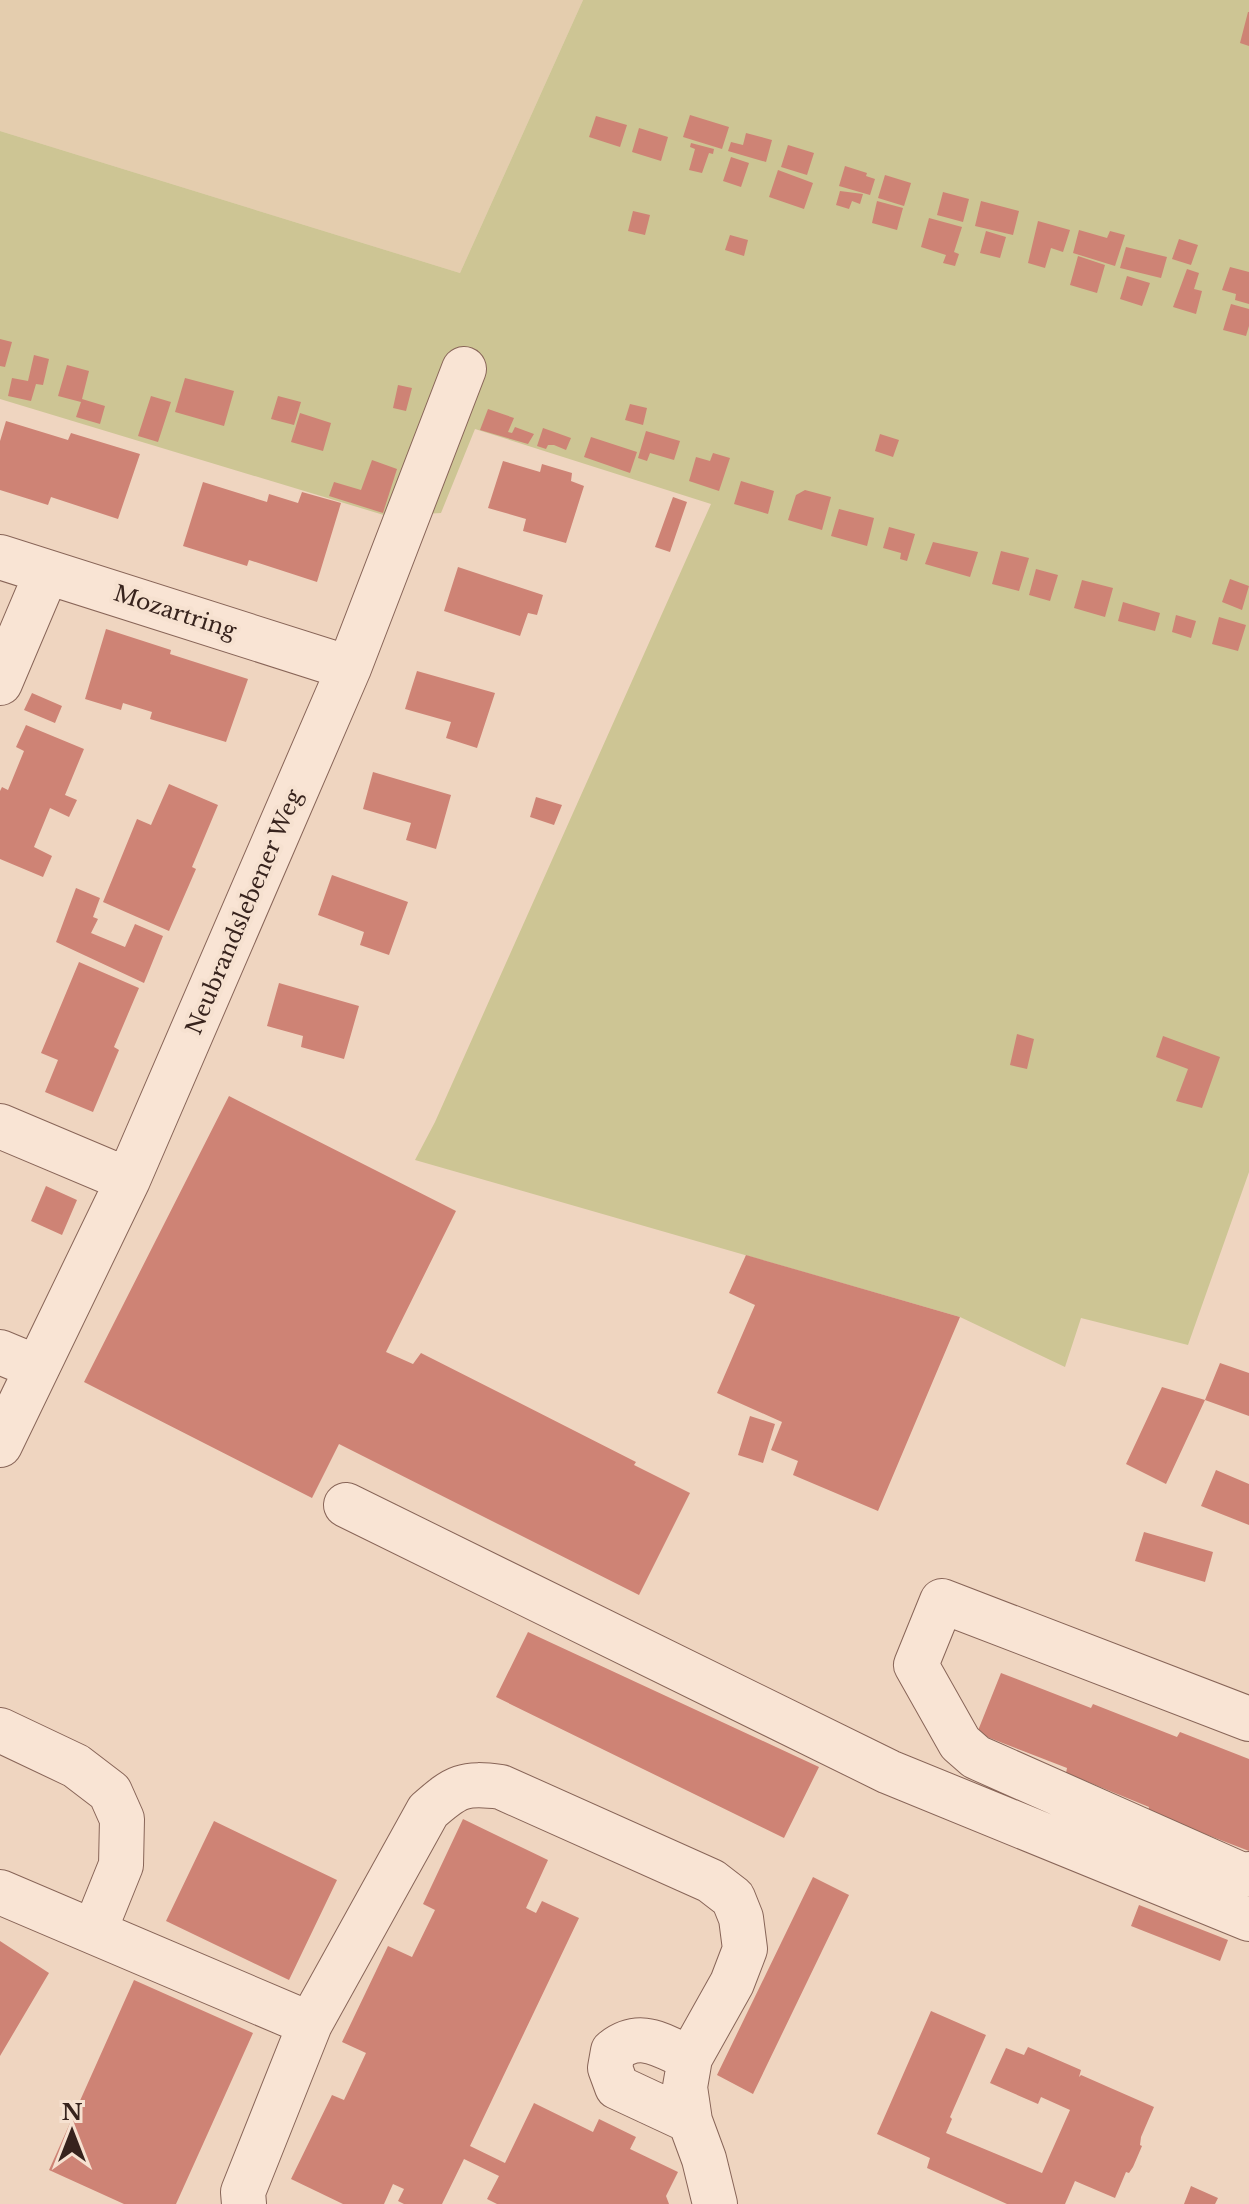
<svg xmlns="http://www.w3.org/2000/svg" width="1249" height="2204" viewBox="0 0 1249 2204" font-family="'Libre Baskerville',serif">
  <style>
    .farmland { fill: #e4cdae }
    .green { fill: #cdc594 }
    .building { fill: #ce8375 }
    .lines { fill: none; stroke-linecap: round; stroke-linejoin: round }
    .minor-casing { stroke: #886558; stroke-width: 46 }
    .minor { stroke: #f9e4d4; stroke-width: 44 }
    .labels { text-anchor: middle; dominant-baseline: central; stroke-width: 8; stroke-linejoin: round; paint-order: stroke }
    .street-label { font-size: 22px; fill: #37231d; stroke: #f6e1d0 }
  </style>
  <rect width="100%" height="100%" fill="#efd5c0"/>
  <path class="farmland" d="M 0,0 L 583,0 L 460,273 L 0,131 Z"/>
  <path class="green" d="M 583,0 L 1249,0 L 1249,1172 L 1188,1345 L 1081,1318 L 1065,1367 L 960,1317 L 415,1160 L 435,1122 L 711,504 L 475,429 L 441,513 L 387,516 L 0,399 L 0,131 L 460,273 Z"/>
  <path class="building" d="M 1248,12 L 1249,12 L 1249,46 L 1240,43 Z
    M 690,115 L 729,127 L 722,149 L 683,137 Z
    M 596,116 L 627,125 L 620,147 L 589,137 Z
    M 639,128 L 668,137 L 661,161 L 632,152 Z
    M 746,133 L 772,140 L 766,162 L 728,151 L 731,142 L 743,145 Z
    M 691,143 L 714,149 L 713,154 L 709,153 L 702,173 L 689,170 L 695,149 L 690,147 Z
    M 788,145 L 814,153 L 807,175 L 781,167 Z
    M 731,157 L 749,163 L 741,187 L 723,181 Z
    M 845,166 L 867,173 L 866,176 L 875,179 L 870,195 L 839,186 Z
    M 778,170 L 813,183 L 804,209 L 769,197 Z
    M 885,175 L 911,183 L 904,206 L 878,198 Z
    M 840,191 L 863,194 L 860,204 L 852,201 L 849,209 L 836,205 Z
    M 943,192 L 969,199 L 963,222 L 937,215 Z
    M 877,201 L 903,208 L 897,230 L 872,223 Z
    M 981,201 L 1019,211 L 1013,235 L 975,226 Z
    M 633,211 L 650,215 L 645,235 L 628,231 Z
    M 929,218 L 962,227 L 954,252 L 959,254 L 955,266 L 943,263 L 946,255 L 921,247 Z
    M 1038,221 L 1070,230 L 1063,252 L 1051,248 L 1045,268 L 1028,263 Z
    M 1079,230 L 1107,238 L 1110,231 L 1125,235 L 1115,266 L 1073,253 Z
    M 986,231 L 1006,237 L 1000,258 L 980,253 Z
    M 730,235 L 748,240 L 744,256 L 725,250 Z
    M 1179,239 L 1198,245 L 1191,265 L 1172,259 Z
    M 1126,247 L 1167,257 L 1161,278 L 1120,268 Z
    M 1078,256 L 1105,265 L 1097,293 L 1070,285 Z
    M 1230,267 L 1249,272 L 1249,304 L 1235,300 L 1236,294 L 1222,290 Z
    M 1187,269 L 1199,273 L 1194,289 L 1202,291 L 1196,314 L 1173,307 Z
    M 1127,276 L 1150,283 L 1142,306 L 1120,299 Z
    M 1231,304 L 1249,309 L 1249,326 L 1246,336 L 1223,330 Z
    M 0,339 L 12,342 L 5,367 L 0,366 Z
    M 34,355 L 49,359 L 43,385 L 36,384 L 31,401 L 8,396 L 12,378 L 28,381 Z
    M 67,365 L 89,371 L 82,399 L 105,406 L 100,424 L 76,417 L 81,402 L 58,396 Z
    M 185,378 L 234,391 L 224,426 L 175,412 Z
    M 398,385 L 412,388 L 406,411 L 393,408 Z
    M 151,396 L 171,402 L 158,442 L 138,436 Z
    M 278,396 L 301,402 L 294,425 L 271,419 Z
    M 630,404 L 647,408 L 643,425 L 625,420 Z
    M 488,409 L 514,418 L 508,432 L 512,433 L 515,427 L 534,434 L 528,444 L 480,430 Z
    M 300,413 L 331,423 L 323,451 L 291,442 Z
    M 6,421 L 68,440 L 71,433 L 140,454 L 118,519 L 51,497 L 48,505 L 0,490 L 0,441 Z
    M 543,428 L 571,438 L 566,450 L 554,445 L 548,445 L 546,449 L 537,446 Z
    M 646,431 L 680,441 L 674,460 L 650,453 L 647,461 L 638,458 Z
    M 880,434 L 899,440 L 893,457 L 875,451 Z
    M 591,437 L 637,452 L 630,473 L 584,457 Z
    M 713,453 L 730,458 L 719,491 L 689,481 L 696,457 L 710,461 Z
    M 372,460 L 397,469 L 383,513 L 329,496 L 334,482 L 361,490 Z
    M 503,461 L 540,472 L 542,464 L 572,473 L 571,481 L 584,486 L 566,543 L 523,531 L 526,519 L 488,508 Z
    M 741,481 L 774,491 L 768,514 L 734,504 Z
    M 203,482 L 267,502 L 269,494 L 298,503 L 302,492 L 341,503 L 317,582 L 249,560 L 247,566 L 183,546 Z
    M 805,490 L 831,497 L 822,530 L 788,520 L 796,495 Z
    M 673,497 L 687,502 L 670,552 L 655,547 Z
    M 839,509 L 874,518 L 867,546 L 831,536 Z
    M 889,527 L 915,534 L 907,561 L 900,559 L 901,553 L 883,548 Z
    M 933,542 L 978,552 L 970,577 L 925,564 Z
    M 1001,551 L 1029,558 L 1019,591 L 992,584 Z
    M 458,567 L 543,595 L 537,615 L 528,613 L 520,636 L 444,611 Z
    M 1036,569 L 1058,575 L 1050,601 L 1029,595 Z
    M 1230,579 L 1249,586 L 1242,610 L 1222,602 Z
    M 1082,580 L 1113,588 L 1105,617 L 1074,608 Z
    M 1123,602 L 1160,613 L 1155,631 L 1118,621 Z
    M 1176,615 L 1196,621 L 1191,638 L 1172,632 Z
    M 1219,617 L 1246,625 L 1238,651 L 1212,644 Z
    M 106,629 L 171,650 L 170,654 L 248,679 L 226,742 L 150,719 L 152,712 L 123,703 L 121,710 L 85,699 Z
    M 417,671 L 495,693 L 477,748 L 446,738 L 451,722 L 405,709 Z
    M 32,693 L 62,706 L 55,723 L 24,710 Z
    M 26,725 L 84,749 L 65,795 L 77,800 L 69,817 L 50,808 L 34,847 L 52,856 L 43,877 L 0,859 L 0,791 L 2,787 L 8,790 L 24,751 L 16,747 Z
    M 373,772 L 451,795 L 436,849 L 406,840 L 411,823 L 363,809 Z
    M 169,784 L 218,805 L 192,867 L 196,869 L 169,931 L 103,902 L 137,819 L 151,825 Z
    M 536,797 L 562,805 L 554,825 L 530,817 Z
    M 332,875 L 408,902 L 389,955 L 360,945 L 364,932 L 318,915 Z
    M 76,888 L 100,898 L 93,917 L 98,919 L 91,933 L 125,947 L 135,924 L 163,936 L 144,983 L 56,942 Z
    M 79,962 L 139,988 L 114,1047 L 119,1050 L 93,1112 L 45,1092 L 58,1060 L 41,1053 Z
    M 279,983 L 359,1006 L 344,1059 L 301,1047 L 303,1036 L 267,1026 Z
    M 1017,1034 L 1034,1039 L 1027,1069 L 1010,1065 Z
    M 1163,1036 L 1220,1057 L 1202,1108 L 1176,1101 L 1188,1069 L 1156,1057 Z
    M 229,1096 L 456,1211 L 386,1352 L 413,1364 L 421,1353 L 636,1462 L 634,1465 L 690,1493 L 639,1595 L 339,1444 L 312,1498 L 84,1382 Z
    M 46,1186 L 77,1200 L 62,1235 L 31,1221 Z
    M 746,1255 L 960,1317 L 878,1511 L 793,1475 L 798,1461 L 771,1450 L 782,1422 L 717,1393 L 755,1305 L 729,1293 Z
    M 1220,1363 L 1249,1373 L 1249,1416 L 1205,1400 L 1166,1484 L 1126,1464 L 1162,1387 L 1205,1400 Z
    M 750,1416 L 775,1424 L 763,1463 L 738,1455 Z
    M 1216,1470 L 1249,1484 L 1249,1525 L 1201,1506 Z
    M 1144,1532 L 1213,1552 L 1205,1582 L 1135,1561 Z
    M 528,1632 L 819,1767 L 784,1838 L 496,1697 Z
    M 1001,1673 L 1091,1708 L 1093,1704 L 1177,1737 L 1180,1732 L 1249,1759 L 1249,1851 L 1148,1812 L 1149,1807 L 1066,1773 L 1067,1768 L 977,1733 Z
    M 463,1819 L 548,1860 L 526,1908 L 536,1913 L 542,1901 L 579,1918 L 470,2146 L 505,2163 L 534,2103 L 593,2132 L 599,2119 L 636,2137 L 630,2149 L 678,2172 L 666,2196 L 669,2204 L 497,2204 L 487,2199 L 499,2176 L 464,2159 L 442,2204 L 404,2204 L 398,2201 L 404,2189 L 393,2184 L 384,2204 L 343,2204 L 291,2179 L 332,2095 L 344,2100 L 366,2053 L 342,2042 L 388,1946 L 412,1957 L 435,1910 L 423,1904 Z
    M 214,1821 L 337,1880 L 289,1980 L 166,1921 Z
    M 813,1877 L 849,1895 L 753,2094 L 717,2075 Z
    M 1139,1905 L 1228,1940 L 1220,1961 L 1131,1926 Z
    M 0,1941 L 49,1973 L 0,2056 Z
    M 134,1980 L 253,2033 L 176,2204 L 124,2204 L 49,2170 Z
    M 931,2011 L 986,2035 L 950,2117 L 952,2119 L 946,2133 L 1042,2173 L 1070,2110 L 1041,2097 L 1038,2104 L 990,2083 L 1006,2048 L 1024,2055 L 1028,2047 L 1081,2070 L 1079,2077 L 1081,2075 L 1154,2107 L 1141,2137 L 1140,2145 L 1142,2146 L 1133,2167 L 1129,2173 L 1126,2172 L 1115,2198 L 1075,2181 L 1065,2204 L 1007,2204 L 927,2168 L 930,2158 L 877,2134 Z
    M 1191,2186 L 1218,2198 L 1215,2204 L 1184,2204 Z"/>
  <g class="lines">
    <g class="minor-casing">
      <path id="minor" d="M 0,557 L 349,668
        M 0,683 L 47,572
        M 0,1126 L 128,1180
        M 0,1352 L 36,1367
        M 0,1445 L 128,1180 L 349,668 L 464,369
        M 346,1505 L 889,1772 L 1249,1919
        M 1249,1719 L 942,1601 L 916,1665 L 960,1743 L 976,1757 L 1242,1875 L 1249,1874
        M 0,1730 L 76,1766 L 110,1792 L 122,1819 L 121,1865 L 94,1932
        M 0,1892 L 310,2024
        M 690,2058 C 661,2046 641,2029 613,2051 L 610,2068 L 617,2087 L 690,2121
        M 244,2204 L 243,2192 L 310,2024 L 428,1811 C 456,1786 464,1782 501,1787 L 711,1881 L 733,1898 L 741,1918 L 745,1949 L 732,1983 L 690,2058 L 685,2087 L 690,2121 L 704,2159 L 715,2204"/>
    </g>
    <use href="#minor" class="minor"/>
  </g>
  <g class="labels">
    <g class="street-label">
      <text transform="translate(175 612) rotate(18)">Mozartring</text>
      <text transform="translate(244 912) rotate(-67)">Neubrandslebener Weg</text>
    </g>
  </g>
  <g transform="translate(72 2132)" stroke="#f6e1d0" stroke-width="6" paint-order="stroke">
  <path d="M0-6L14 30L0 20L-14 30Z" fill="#37231d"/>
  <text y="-12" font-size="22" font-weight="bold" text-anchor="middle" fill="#37231d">N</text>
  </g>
</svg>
